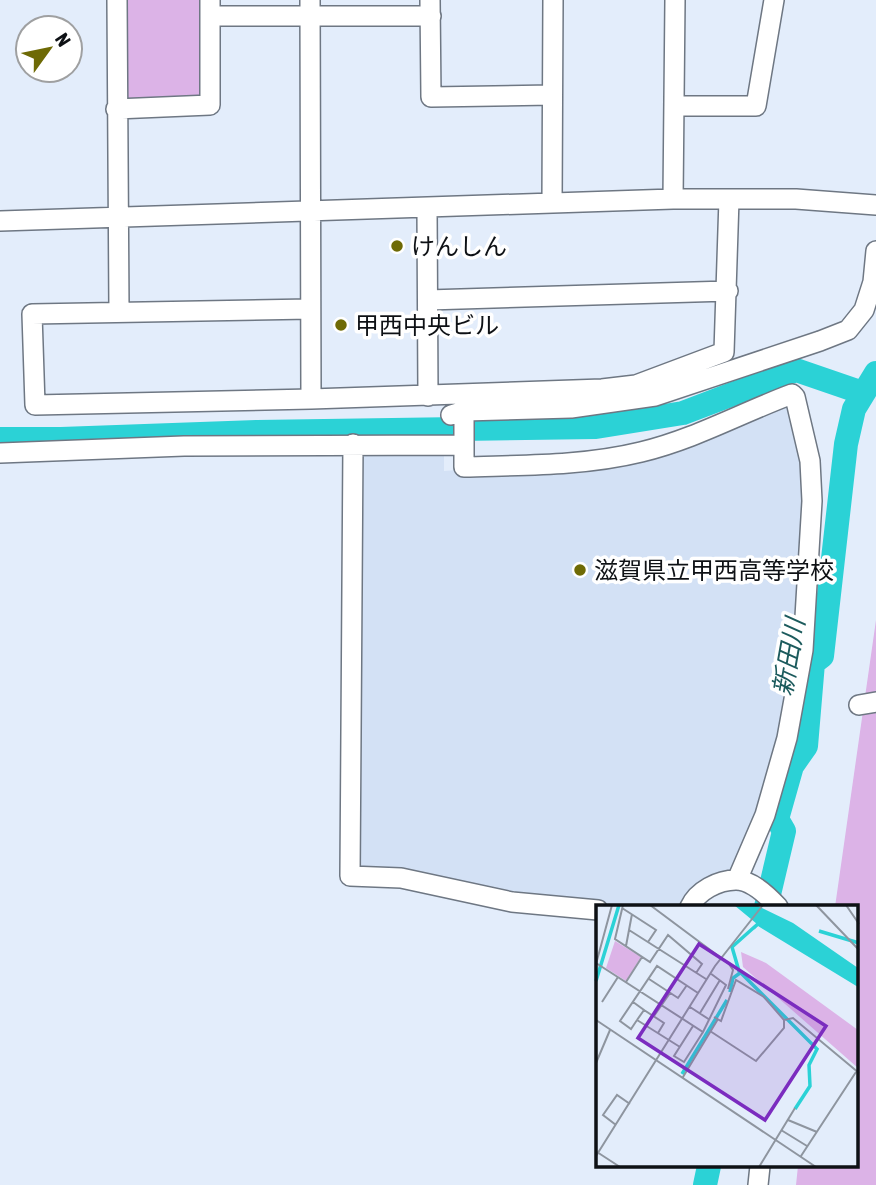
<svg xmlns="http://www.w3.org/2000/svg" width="876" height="1185" viewBox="0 0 876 1185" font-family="'Asap Condensed','Noto Sans JP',sans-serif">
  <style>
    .built { fill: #d3e1f5 }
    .green { fill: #dcb3e7 }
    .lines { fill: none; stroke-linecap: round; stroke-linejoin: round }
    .river { stroke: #2bd2d6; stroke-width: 24 }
    .minor-casing { stroke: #6e7783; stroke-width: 22 }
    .minor { stroke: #fff; stroke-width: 19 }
    .poi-dot { fill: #6e6a05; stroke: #fff; stroke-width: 2.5 }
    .labels { text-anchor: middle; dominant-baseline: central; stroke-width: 7; stroke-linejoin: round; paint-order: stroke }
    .poi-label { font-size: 24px; fill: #0e1115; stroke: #fff; text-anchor: start }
    .water-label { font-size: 26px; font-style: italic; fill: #1c5b5d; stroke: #fff }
    .inset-river { fill: none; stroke: #2bd2d6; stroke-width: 3.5 }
    .inset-road { fill: none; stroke: #8e959f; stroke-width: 2 }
    .view { fill: #7b2cbf; fill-opacity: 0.15; stroke: #7b2cbf; stroke-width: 3.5 }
    .inset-edge { fill: none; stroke: #0e1115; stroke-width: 3.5 }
  </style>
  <rect width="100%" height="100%" fill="#e3edfb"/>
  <path class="built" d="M 793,395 L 809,464 L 793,669 L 778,749 L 762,800 L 733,872 L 682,907 L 624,907 L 514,896 L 357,873 L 361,459 L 367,450 L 444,449 L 444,471 L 612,458 Z"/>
  <path class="green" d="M 126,0 L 204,0 L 207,94 L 199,101 L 128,101 Z
    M 876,620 L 876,1185 L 796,1185 L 798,1166 L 857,1166 L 857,907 L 835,907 Z"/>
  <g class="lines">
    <path class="river" d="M 0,439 L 61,439 L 257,432 L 596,427 L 683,413 L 796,370 L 863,393
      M 766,907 L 784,831 L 777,819 L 792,766 L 806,746 L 813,663 L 822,656 L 846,444 L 854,409 L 876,373
      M 705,1185 L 709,1166"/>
    <g class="minor-casing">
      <path id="minor" d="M 117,0 L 119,311
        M 310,0 L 311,399 L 602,389 L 636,385 L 724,352 L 729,199
        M 430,0 L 431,97 L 552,95
        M 210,16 L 431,16
        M 675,106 L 756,106 L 774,0
        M 116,109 L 210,105 L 210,0
        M 673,199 L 675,0
        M 552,203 L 553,0
        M 427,208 L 428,396
        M 0,221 L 673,199 L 796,199 L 876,205
        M 428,300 L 728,291
        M 310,309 L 32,314 L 35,405 L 311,399
        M 464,411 L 464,467 C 523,465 584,466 641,452 C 695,439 741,413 792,394 L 795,397 L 810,461 L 812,501 L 803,650 L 787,738 L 765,815 L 737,880
        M 451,415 L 464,411 L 571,408 L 655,396 L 820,341 L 848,330 L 864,310 L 873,282 L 876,251
        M 353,444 L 350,876 L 401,878 L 512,902 L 598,910
        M 0,453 L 184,446 L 464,445
        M 859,705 L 876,702
        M 690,907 C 697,891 718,880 736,880 C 752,880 768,896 778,907
        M 758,1185 L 760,1166"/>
    </g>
    <use href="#minor" class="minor"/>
  </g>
  <g class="poi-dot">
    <circle cx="397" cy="246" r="7"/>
    <circle cx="341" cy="325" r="7"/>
    <circle cx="580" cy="570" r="7"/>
  </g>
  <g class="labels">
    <g class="poi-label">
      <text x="411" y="246">けんしん</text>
      <text x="355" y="325">甲西中央ビル</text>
      <text x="594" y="570">滋賀県立甲西高等学校</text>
    </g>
    <g class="water-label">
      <text transform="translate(789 657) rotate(-80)">新田川</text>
    </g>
  </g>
  <g transform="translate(596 905)">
    <rect width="262" height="262" fill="#e3edfb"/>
    <path d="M 19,36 L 45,52 L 30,76 L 10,63 ZM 145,47 L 170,58 L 262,125 L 262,163 L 147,62 Z" fill="#dcb3e7"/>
    <path d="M 138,0 L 160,0 L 197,18 L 262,63 L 262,82 L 162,21 L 158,25 L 161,19 Z" fill="#2bd2d6"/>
    <path class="inset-river" d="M 164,17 L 136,42 L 143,66 L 221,144 L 213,160 L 214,181 L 199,204M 223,26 L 263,38M 0,76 L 23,0M 134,87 L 137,73 L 144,68M 86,169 L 131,95"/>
    <path class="inset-road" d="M 27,0 L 19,34 L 54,57 L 72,30 L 106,59 L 100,68M 54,0 L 133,59 L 137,65 L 132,84M 220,0 L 263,45M 250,0 L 263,19M 26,3 L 60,25 L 52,37M 33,25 L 110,74M 30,41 L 36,9M 0,58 L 107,127 L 130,80 L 114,68M 0,59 L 16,0M 53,74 L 82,93 L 91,80M 30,77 L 46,52M 6,97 L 22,72M 37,97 L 48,105 L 41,115M 94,102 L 114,115M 48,105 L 68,118 L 62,128M 104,108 L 124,75M 58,111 L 74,88M 118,112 L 125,116 L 140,75 L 168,92 L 188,115M 0,115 L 220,262M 97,121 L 78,151 L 88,157 L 107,127M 114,126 L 160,156 L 188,123 L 188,115 L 197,113 L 263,168M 84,142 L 41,115 L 35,124 L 24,116 L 61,61 L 102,88M 0,158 L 14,125M 87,172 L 122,114M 192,215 L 221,227M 20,220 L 7,210 L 21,190 L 34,199M 185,225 L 211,241M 1,247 L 24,262M 0,251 L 119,61 L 167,0M 205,251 L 260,167M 163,262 L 199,203"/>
    <path class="view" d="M 103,39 L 230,121 L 169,215 L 42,133 Z"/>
    <rect width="262" height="262" class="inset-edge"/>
  </g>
  <g transform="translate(49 49) rotate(57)"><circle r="33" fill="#ffffff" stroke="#9fa0a1" stroke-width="2"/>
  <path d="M0-5L12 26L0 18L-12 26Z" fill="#6e6a05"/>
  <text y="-10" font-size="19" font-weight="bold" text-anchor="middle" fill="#0e1115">N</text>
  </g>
</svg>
